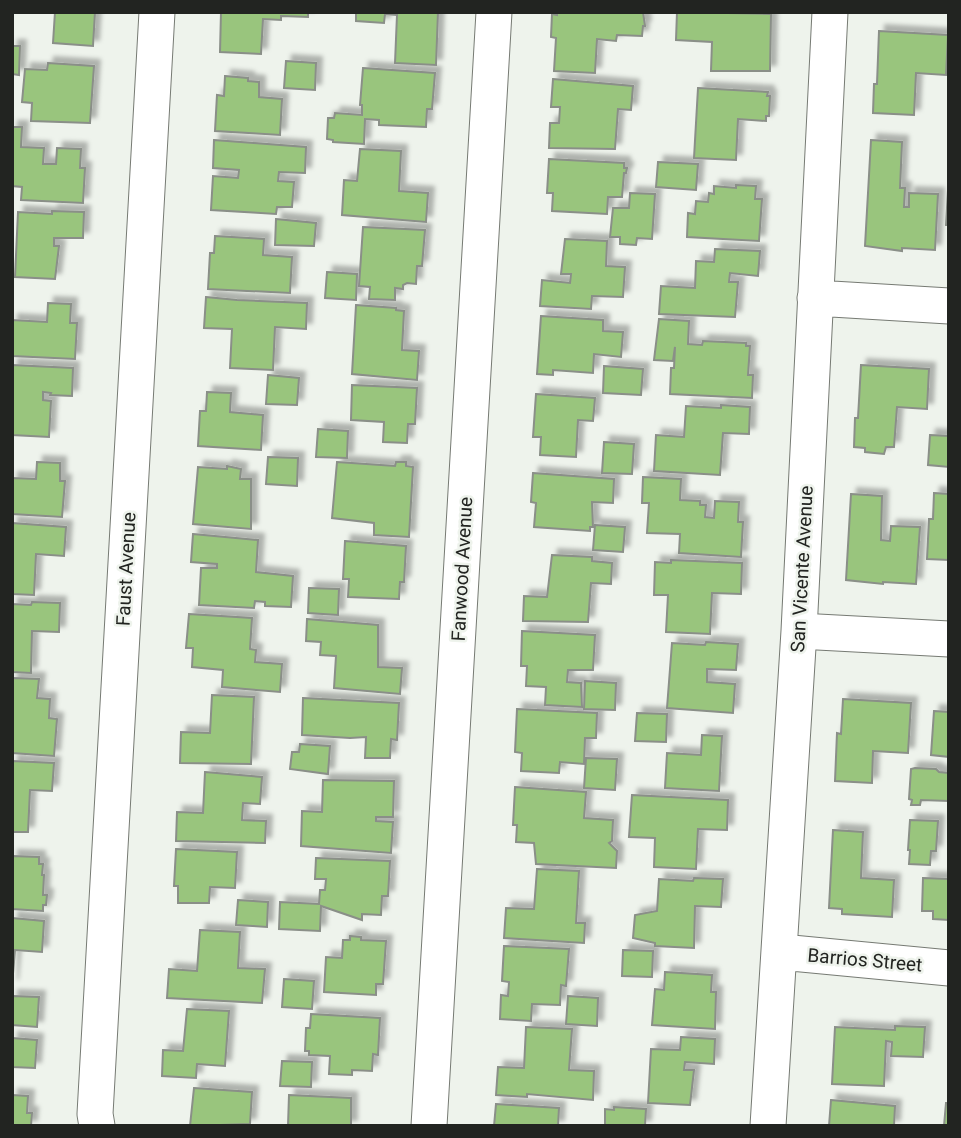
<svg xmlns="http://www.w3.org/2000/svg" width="961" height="1138" viewBox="0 0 961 1138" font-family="Roboto,sans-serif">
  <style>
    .building { fill: #99c57d; stroke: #8a8f88; stroke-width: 2; filter: url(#shadow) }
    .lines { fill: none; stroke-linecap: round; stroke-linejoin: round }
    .minor-casing { stroke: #767a73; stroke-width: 37 }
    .minor { stroke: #fff; stroke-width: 35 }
    .labels { text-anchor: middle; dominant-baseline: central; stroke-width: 5; stroke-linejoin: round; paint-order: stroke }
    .street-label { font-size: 19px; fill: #222421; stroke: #eef3ec }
  </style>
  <defs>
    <filter id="shadow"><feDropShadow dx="6" dy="-6" stdDeviation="2" flood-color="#0004"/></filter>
  </defs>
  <rect width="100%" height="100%" fill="#eef3ec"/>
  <path class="building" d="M 55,12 L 95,12 L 93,46 L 53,43 Z
    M 221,12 L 308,12 L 308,17 L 281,16 L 281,20 L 263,19 L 261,54 L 220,52 Z
    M 356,12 L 438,12 L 436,65 L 395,63 L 397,15 L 385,14 L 384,23 L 356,21 Z
    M 557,12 L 643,12 L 645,26 L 643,26 L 642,36 L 617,35 L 616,41 L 597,39 L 595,73 L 554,71 L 556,38 L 551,37 L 552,14 L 557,15 Z
    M 677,12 L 771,14 L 770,71 L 711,71 L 712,42 L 676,40 Z
    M 879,31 L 948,35 L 946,75 L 916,73 L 914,115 L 873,113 L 874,84 L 877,84 Z
    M 12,46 L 20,46 L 19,75 L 12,74 Z
    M 286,61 L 316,63 L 315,90 L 284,88 Z
    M 48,63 L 94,66 L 90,123 L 31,121 L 32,103 L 22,102 L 25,69 L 47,70 Z
    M 363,68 L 435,73 L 432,109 L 427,109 L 426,127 L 379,125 L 379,120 L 365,119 L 364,144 L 333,142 L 333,140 L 327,139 L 328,118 L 334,118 L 335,113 L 362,115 L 362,105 L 360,105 Z
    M 225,76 L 248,78 L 248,81 L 259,82 L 259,97 L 282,99 L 280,135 L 215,131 L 217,95 L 224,96 Z
    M 553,79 L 633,86 L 631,110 L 618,109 L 615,149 L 549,148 L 550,123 L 559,123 L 560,107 L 551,107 Z
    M 698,88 L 768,92 L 767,96 L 770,96 L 769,116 L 766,116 L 766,121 L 738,119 L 736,160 L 694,158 Z
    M 12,127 L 22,127 L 21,147 L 44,148 L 43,164 L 56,164 L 57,148 L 81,149 L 80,168 L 85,168 L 83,203 L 21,200 L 22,187 L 12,186 Z
    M 214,140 L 306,147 L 305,173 L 279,172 L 278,181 L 294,182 L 292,207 L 277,207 L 276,214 L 211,210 L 213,176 L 238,178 L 239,170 L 213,168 Z
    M 871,140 L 902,142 L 900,188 L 905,188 L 904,207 L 909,207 L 909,193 L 938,194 L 935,250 L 902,248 L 902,251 L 865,246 Z
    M 360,149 L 401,151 L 399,191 L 428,193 L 426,222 L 342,215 L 344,180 L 357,181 Z
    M 549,159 L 624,163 L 624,168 L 627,168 L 626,173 L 624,173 L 622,197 L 608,197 L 607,214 L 552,211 L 553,193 L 547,193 Z
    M 658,162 L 698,164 L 696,190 L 656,187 Z
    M 949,172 L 949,225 L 946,225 Z
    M 736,185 L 756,186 L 755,199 L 762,199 L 759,241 L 687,237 L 688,213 L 695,214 L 696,201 L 708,202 L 709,193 L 714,194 L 714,186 L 736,188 Z
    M 630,193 L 655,194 L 652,239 L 637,238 L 636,245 L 620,244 L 620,237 L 610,237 L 613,208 L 629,208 Z
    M 52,211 L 84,212 L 83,238 L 54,238 L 54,246 L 59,246 L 55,279 L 15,277 L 18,212 L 52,214 Z
    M 276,219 L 316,223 L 314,246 L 275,245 Z
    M 363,227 L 425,230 L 422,266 L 417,266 L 416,284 L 407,283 L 403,285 L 403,289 L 395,288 L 395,300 L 369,299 L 370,287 L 359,286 Z
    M 215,236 L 264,239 L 263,255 L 292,257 L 290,293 L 208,289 L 210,253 L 214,253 Z
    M 565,239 L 607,241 L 606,266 L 625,267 L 623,297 L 592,296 L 591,309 L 540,306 L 542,280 L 570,283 L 571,274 L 561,274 Z
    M 715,249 L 760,251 L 758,276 L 730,273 L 729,282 L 738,282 L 735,317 L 659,314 L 661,286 L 695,288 L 696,261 L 714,262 Z
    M 327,272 L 357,274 L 356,300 L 325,298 Z
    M 206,297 L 237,300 L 307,303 L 306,329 L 275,327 L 273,370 L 230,368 L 232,329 L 204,328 Z
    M 48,303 L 71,304 L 70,323 L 77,323 L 75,359 L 12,356 L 12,320 L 47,322 Z
    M 356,305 L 396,308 L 396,310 L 404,311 L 402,350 L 419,351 L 417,380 L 352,374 Z
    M 541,316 L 603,320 L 603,331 L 623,332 L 621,357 L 594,354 L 593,373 L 553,370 L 553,375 L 537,374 Z
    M 659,319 L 689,321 L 688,344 L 702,345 L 703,341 L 746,343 L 746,346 L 750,346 L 748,375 L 753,375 L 752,398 L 670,394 L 671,368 L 674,368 L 675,347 L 673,361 L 654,360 Z
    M 12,365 L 73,368 L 72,396 L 50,395 L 51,393 L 43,392 L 43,400 L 51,401 L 49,437 L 12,435 Z
    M 861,365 L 929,369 L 927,409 L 897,407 L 894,447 L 886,447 L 884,454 L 865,452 L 865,448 L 854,447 L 855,418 L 858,418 Z
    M 604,366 L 643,369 L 641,395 L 603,393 Z
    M 268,375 L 299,378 L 297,405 L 266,404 Z
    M 352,385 L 417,388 L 415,424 L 408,424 L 407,443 L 383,442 L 384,422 L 351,420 Z
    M 207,392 L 231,393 L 230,412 L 263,415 L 261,450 L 198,446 L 200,411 L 206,411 Z
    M 536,394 L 595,398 L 593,421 L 578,420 L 576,457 L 540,455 L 541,437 L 533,437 Z
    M 721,405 L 750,407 L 749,434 L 723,433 L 720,475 L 654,471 L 656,435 L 684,437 L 686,406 L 721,408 Z
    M 318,429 L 348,431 L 347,458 L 316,457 Z
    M 930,435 L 949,436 L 949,467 L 928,465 Z
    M 604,442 L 634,444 L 632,474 L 602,473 Z
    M 268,457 L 298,458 L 297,486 L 266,484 Z
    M 37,462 L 60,463 L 60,481 L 65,481 L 62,517 L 12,514 L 12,478 L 36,479 Z
    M 337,462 L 395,466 L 396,462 L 406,462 L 406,466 L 413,467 L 409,537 L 374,535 L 374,523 L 332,518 Z
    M 227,466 L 241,469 L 240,479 L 251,479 L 251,529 L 193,524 L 198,467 L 227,469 Z
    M 533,473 L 614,479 L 613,503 L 592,502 L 593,527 L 590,527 L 590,531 L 534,527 L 536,503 L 531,502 Z
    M 643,477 L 681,479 L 680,500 L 700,501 L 700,505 L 706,505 L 705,517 L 714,518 L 715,501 L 739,502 L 738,522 L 743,522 L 741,557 L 679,553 L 680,534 L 647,533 L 649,503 L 642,503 Z
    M 934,493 L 949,494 L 949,560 L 927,559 L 929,519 L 933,519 Z
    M 851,494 L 882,496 L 881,540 L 890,541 L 891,526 L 920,527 L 916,584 L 883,582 L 883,584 L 846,580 Z
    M 12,523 L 66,527 L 64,556 L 36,554 L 34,595 L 12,594 Z
    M 595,525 L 625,527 L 623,552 L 593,550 Z
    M 193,534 L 258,540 L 256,572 L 293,576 L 291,607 L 265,606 L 265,602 L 255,601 L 254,608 L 199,605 L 201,568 L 217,568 L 217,564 L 191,562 Z
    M 345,541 L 406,546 L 404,582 L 400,582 L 399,599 L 348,597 L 349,579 L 343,579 Z
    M 552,555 L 592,557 L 592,561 L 612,563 L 611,584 L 591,583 L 588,622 L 523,621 L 524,596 L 547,597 Z
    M 671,560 L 742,563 L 741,594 L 712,593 L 710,634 L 666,632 L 668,595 L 654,595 L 655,562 L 671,563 Z
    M 309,588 L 339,589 L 338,615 L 308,613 Z
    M 32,602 L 60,603 L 59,632 L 32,631 L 31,673 L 12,672 L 12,604 L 31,605 Z
    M 189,614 L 252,618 L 250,649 L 256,650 L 255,662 L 282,664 L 280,692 L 222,687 L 223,670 L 192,667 L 193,648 L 186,648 Z
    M 307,619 L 378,625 L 378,667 L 402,668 L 400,694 L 334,688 L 336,656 L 320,655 L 321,642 L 306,641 Z
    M 522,631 L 595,635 L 593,670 L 568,670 L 567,682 L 581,683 L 582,707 L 545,705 L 546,687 L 526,686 L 527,666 L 521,666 Z
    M 706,642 L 738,644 L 736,670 L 707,669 L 707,682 L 735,684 L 733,713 L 667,708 L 672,643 L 705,645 Z
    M 12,678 L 39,679 L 37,698 L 50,699 L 49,718 L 57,719 L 54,756 L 12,753 Z
    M 585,681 L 616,683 L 615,710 L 584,709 Z
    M 212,695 L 254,697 L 251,764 L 180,763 L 181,732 L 210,733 Z
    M 303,698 L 399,703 L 397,740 L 391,739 L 390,758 L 365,758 L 366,737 L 350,738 L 302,735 Z
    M 843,699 L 911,703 L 908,753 L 873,751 L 872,783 L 835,781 L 837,733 L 841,734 Z
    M 517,709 L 597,713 L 596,738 L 585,738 L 584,764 L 560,762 L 559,773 L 521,771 L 522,753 L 515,752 Z
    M 934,711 L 949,712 L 949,759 L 949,757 L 931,755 Z
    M 637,713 L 667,714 L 666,742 L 635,741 Z
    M 702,735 L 722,736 L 719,791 L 665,788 L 667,753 L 701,755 Z
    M 300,744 L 330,746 L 328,774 L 290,769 L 292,752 L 299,752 Z
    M 586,758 L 617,759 L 615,790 L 584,788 Z
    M 12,761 L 54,763 L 52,791 L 30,790 L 28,832 L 12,832 Z
    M 915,768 L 936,769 L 939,772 L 949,773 L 949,801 L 921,800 L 920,805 L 911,805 L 912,800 L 909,799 L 911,769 Z
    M 205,772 L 262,777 L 260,804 L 243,803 L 242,820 L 266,821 L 265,843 L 176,841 L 177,812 L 203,813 Z
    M 323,780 L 394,781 L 393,817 L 376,817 L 376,821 L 393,822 L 391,853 L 301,846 L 302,811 L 322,812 Z
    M 515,787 L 586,792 L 584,818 L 613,820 L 612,841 L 609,843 L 617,851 L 616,868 L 536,864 L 534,843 L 516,842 L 517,825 L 513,825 Z
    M 632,795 L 728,800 L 727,830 L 698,829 L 696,869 L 654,867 L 655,838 L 629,837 Z
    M 910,820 L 938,821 L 936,851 L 931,851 L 930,865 L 909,864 L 910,850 L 908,850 Z
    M 833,830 L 863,832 L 861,878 L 894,880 L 892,917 L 842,914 L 842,909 L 829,908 Z
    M 176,849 L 237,852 L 235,888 L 210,887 L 209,903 L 178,903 L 178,886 L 174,886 Z
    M 12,856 L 39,857 L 39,864 L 43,864 L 42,875 L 44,875 L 43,895 L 47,895 L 46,905 L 43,905 L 43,911 L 12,909 Z
    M 316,858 L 390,861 L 388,896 L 382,896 L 381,915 L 362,914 L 362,920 L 321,906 L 320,931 L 279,929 L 280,902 L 319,904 L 320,890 L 325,890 L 326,879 L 315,879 Z
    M 537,869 L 579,871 L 576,923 L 585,923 L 584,943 L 504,938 L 506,908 L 534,909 Z
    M 694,878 L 723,879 L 721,907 L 695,906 L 694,948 L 655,946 L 655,943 L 633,938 L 635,915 L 657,911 L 659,879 L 693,881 Z
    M 923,878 L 949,879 L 949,920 L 933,919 L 933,911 L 922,911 Z
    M 238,900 L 268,902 L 267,927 L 236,925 Z
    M 12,918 L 44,921 L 42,952 L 15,950 L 12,986 Z
    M 200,930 L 240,932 L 238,968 L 265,969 L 262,1003 L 167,998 L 169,969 L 197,971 Z
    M 350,936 L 361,937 L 361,940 L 386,941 L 383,984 L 376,984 L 376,995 L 324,992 L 326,957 L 342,958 L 343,940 L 350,940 Z
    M 504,946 L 569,949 L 566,986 L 561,985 L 560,1005 L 532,1004 L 531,1021 L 500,1019 L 501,995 L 508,996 L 509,982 L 502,981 Z
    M 623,950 L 653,951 L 652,977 L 622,976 Z
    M 665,972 L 712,975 L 711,992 L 716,992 L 715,1029 L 652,1025 L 655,989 L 664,990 Z
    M 284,979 L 314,981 L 312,1009 L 282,1007 Z
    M 12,996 L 39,997 L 37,1027 L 12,1025 Z
    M 568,996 L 598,998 L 597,1026 L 566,1024 Z
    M 187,1009 L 229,1011 L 225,1066 L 197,1064 L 196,1078 L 162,1076 L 163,1050 L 183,1051 Z
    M 311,1014 L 380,1018 L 378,1055 L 373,1054 L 372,1071 L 352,1070 L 352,1075 L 329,1074 L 330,1056 L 309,1055 L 309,1051 L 305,1051 L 306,1028 L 310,1028 Z
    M 895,1026 L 925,1027 L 923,1057 L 891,1056 L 892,1042 L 886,1041 L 884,1086 L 832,1084 L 835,1027 L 895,1030 Z
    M 526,1027 L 572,1029 L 569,1070 L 594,1071 L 593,1100 L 527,1094 L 527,1097 L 496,1095 L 498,1067 L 524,1068 Z
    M 681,1037 L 715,1039 L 714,1064 L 685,1062 L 684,1070 L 694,1070 L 690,1105 L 648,1103 L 651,1049 L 680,1050 Z
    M 12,1038 L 37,1040 L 35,1068 L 12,1067 Z
    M 282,1061 L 312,1062 L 311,1087 L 280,1086 Z
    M 194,1088 L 252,1092 L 250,1124 L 190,1126 Z
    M 12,1095 L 28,1096 L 27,1113 L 32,1113 L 31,1126 L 12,1126 Z
    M 289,1095 L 351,1098 L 351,1126 L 288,1126 Z
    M 831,1100 L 895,1106 L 894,1126 L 829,1126 Z
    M 946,1103 L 949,1103 L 949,1126 L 944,1126 Z
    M 496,1104 L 559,1108 L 558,1126 L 494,1126 Z
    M 614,1107 L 646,1109 L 645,1126 L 605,1126 L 605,1109 L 614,1110 Z"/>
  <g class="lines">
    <g class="minor-casing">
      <path id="minor" d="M 815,298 L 949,306
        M 799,631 L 949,639
        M 781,952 L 949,968
        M 97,1126 L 95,1114 L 157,12
        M 429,1126 L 494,12
        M 768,1126 L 799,631 L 830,12"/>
    </g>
    <use href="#minor" class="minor"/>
  </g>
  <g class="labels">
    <g class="street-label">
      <text transform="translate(126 569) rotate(-87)">Faust Avenue</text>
      <text transform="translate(462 569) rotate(-87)">Fanwood Avenue</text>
      <text transform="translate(802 569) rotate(-87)">San Vicente Avenue</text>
      <text transform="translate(865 960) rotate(5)">Barrios Street</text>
    </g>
  </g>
  <rect width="961" height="1138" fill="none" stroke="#222421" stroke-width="28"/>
</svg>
